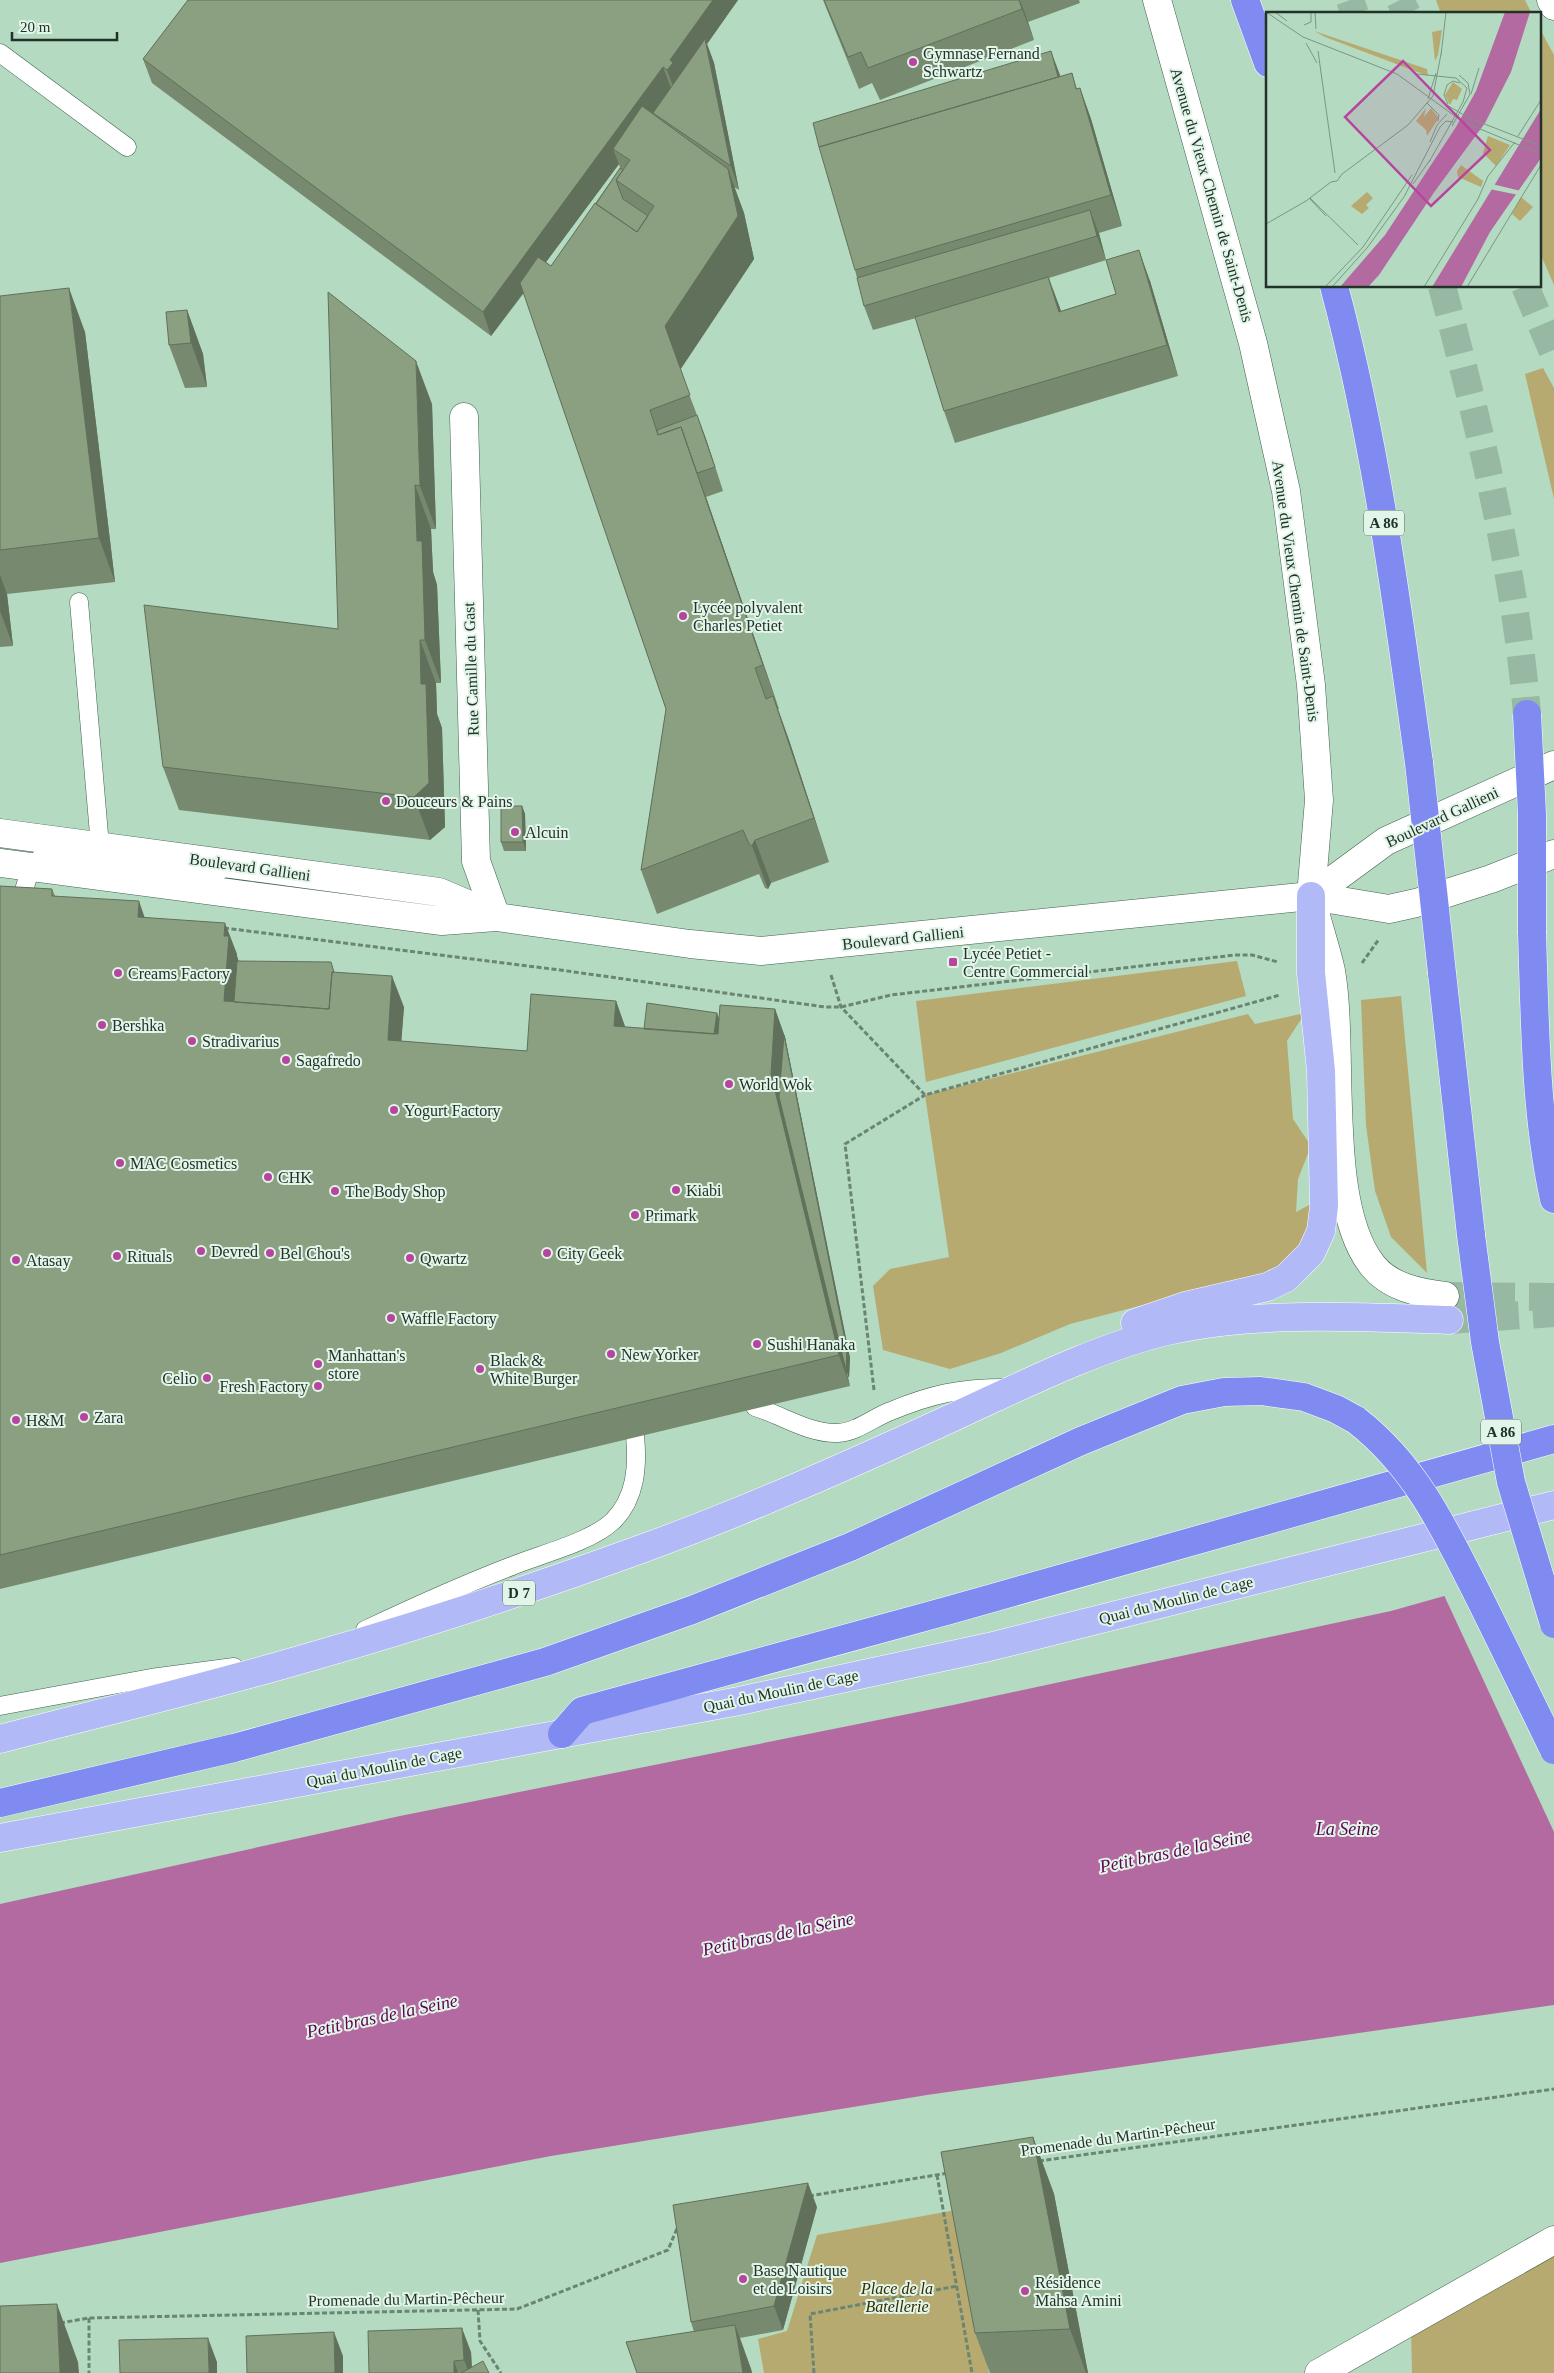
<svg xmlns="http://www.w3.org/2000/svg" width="1554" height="2373" viewBox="0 0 1554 2373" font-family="Georgia,serif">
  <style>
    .green { fill: #b7aa70 }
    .water { fill: #b36aa1 }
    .pier { fill: #b4dac1 }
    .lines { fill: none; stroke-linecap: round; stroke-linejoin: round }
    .secondary-tunnel { stroke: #97b8a3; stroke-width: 28; stroke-dasharray: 28 14; stroke-linecap: butt }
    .highway-tunnel { stroke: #97b8a3; stroke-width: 28; stroke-dasharray: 28 14; stroke-linecap: butt }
    .lane-casing { stroke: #40614c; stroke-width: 19 }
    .street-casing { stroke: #40614c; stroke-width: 29 }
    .secondary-casing { stroke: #40614c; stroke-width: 29 }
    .primary-casing { stroke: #fff; stroke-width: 29 }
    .highway-casing { stroke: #fff; stroke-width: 29 }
    .path { stroke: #6a8574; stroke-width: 3; stroke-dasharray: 5 2.5; stroke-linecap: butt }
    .lane { stroke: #fff; stroke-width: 18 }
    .street { stroke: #fff; stroke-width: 28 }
    .secondary { stroke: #fff; stroke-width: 28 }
    .primary { stroke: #b2b9f7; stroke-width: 28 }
    .highway { stroke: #7f8bf1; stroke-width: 28 }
    .highway-bridge-casing { stroke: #fff; stroke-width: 29; stroke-linecap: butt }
    .highway-bridge { stroke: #7f8bf1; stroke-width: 28 }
    .wall { fill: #778a6f; fill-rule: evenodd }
    .shaded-wall { fill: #61705a }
    .building { fill: #8aa081; stroke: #61705a }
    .poi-dot { fill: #b7459f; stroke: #e2f5e9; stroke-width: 2 }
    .labels { text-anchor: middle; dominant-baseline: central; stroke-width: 4; stroke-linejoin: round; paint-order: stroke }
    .shield { fill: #e2f5e9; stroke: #5c6c63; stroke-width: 1 }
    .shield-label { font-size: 15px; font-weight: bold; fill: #233229 }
    .poi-label { font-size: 16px; fill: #233229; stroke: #e2f5e9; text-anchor: start }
    .street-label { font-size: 16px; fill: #233229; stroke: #e2f5e9 }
    .park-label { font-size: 16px; font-style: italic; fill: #342b00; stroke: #e2f5e9 }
    .water-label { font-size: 18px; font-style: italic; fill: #5e0050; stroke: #e2f5e9 }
    .inset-road { fill: none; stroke: #7a9784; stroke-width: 1 }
    .view { fill: #b7459f; fill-opacity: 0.15; stroke: #b7459f; stroke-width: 2.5 }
    .inset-edge { fill: none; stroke: #233229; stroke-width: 2.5 }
  </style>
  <rect width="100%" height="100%" fill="#b4dac1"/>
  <path class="green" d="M 1436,0 L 1525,0 L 1532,14 L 1441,14 Z
    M 1540,29 L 1554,55 L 1554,285 L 1540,253 Z
    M 1543,368 L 1554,388 L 1554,499 L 1525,374 Z
    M 1237,961 L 1246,996 L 926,1082 L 916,1001 Z
    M 1401,996 L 1427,1273 L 1391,1237 L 1375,1191 L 1366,1125 L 1361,1000 Z
    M 1305,1013 L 1287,1041 L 1293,1119 L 1311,1146 L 1298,1179 L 1296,1212 L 1313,1203 L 1303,1242 L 1277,1270 L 1070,1324 L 1001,1353 L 950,1369 L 883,1350 L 873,1286 L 890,1269 L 949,1257 L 925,1095 L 1248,1014 L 1255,1024 Z
    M 956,2210 L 989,2373 L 764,2373 L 758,2339 L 787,2331 L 817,2235 Z
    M 1554,2251 L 1554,2373 L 1412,2373 L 1411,2329 Z"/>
  <path class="water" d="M 1554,1565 L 1554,2005 L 927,2095 L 551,2156 L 0,2263 L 0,1904 L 400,1816 L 953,1705 L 1391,1611 Z"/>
  <path class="pier" d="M 1554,1563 L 1554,1832 L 1443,1593 Z"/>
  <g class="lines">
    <path class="secondary-tunnel" d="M 1445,1296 L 1554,1297"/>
    <path class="highway-tunnel" d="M 1350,0 L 1355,14
      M 1400,0 L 1407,14
      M 1442,286 C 1479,426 1515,569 1527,714
      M 1525,286 L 1554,354
      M 1449,1320 L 1554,1313"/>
    <g class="lane-casing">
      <path id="lane" d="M 0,53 L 127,147
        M 79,602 L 100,846
        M 18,910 L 31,867 L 38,860 L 52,856 L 196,874 L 217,872 L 222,869
        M 755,1407 C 782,1415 809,1434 838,1433 C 857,1432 874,1417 891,1411 C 932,1394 960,1388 1005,1388
        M 365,1630 C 414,1607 462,1585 512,1566 C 541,1554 591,1542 613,1521 C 636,1498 638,1466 635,1436
        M 0,1706 L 151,1678 L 234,1667"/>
    </g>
    <g class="street-casing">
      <path id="street" d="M 1157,0 L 1253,343 L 1286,491 L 1311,685 L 1319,800 L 1311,896
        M 1551,0 L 1554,6
        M 464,417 L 476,861 L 496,917
        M 1319,2373 L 1554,2240"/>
    </g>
    <g class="secondary-casing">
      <path id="secondary" d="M 0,833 L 439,892 L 493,915
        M 0,863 L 442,921 L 496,917 L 690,944 L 761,951 L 1311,896 L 1389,909 L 1416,903 L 1491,879 L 1554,854
        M 1311,896 L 1386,841 L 1554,765
        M 1315,912 C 1320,932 1327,952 1331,971 C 1345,1050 1323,1205 1373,1266 C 1390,1287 1419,1293 1445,1296"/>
    </g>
    <g class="primary-casing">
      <path id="primary" d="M 1135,1323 L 1185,1306 L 1267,1287 L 1286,1278 L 1311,1253 L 1321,1231 L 1324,1206 L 1321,1071 L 1311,973 L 1311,896
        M 0,1739 C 103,1712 208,1687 310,1657 C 423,1625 534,1588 644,1548 C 748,1510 847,1466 947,1420 C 1015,1389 1095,1348 1167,1331 C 1255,1311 1358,1317 1449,1320
        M 0,1838 L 739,1701 L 989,1647 L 1554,1505"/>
    </g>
    <g class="highway-casing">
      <path id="highway" d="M 1245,0 L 1268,63
        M 1334,286 C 1376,443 1397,603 1419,763
        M 1532,933 C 1535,1022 1535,1112 1554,1199
        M 1442,973 L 1471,1235
        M 562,1734 L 582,1711 L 950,1610 L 1554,1439
        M 0,1803 L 234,1748 L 545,1662 L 692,1610 L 850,1547 L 1081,1441 L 1182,1400 L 1224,1392 L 1261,1391 L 1304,1397 L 1336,1409 L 1356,1420"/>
    </g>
    <path class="path" d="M 224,928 L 560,970 L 825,1007 L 841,1007 L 891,995 L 1235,955 L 1252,955 L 1278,962
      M 1362,963 L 1379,939
      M 831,975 L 841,1007 L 925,1095 L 1280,995
      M 874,1390 L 845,1144 L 925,1095
      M 1039,2161 L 1554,2089
      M 937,2175 L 972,2373
      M 809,2196 L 948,2173
      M 478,2310 L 480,2341 L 501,2373
      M 89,2318 L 89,2373
      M 60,2323 L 89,2318 L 517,2309 L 668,2250 L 678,2226
      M 814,2373 L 810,2314 L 957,2286"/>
    <use href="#lane" class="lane"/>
    <use href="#street" class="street"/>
    <use href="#secondary" class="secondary"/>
    <use href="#primary" class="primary"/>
    <use href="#highway" class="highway"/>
    <g class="highway-bridge-casing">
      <path id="highway-bridge" d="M 1527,714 L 1532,814 L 1532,933
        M 1419,763 L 1442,973
        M 1471,1235 L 1485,1342 L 1511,1482 L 1554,1624
        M 1356,1420 C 1418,1468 1447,1534 1482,1603 C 1506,1652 1530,1700 1554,1750"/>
    </g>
    <use href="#highway-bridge" class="highway-bridge"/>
  </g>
  <path class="wall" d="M 188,0 L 738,0 L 707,44 L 714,63 L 739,190 L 734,187 L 744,213 L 754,259 L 680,370 L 706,439 L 723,491 L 706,497 L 779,709 L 778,709 L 789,740 L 829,862 L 771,883 L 768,889 L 765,888 L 759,874 L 657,914 L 641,870 L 666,709 L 524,293 L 491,336 L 152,83 L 143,59 ZM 619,164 L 620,168 L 551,266 L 546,262 Z
    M 823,0 L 1079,0 L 1080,3 L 1028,22 L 1034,40 L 880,100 L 872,83 L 859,89 Z
    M 1072,73 L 1077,89 L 1080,88 L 1091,119 L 1122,226 L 1099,233 L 1106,260 L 1150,281 L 1178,376 L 955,443 L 944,411 L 916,318 L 873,330 L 864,306 L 855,270 L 1060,77 ZM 1106,260 L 1116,294 L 1061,311 L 1049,278 Z
    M 0,296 L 85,332 L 115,582 L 7,594 L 13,646 L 0,647 Z
    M 187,310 L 203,354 L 207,387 L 185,388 L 169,345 Z
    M 432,404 L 436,529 L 431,529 L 433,572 L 437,585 L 441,683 L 436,683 L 437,714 L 442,728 L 445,827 L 430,840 L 179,810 L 163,767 L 338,629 Z
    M 522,806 L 525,814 L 526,851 L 504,851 L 501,842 Z
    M 0,886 L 52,889 L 55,896 L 145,917 L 237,954 L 237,956 L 238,961 L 334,972 L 404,1007 L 401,1041 L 527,1051 L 616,1001 L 625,1027 L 644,1029 L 717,1013 L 719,1020 L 775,1009 L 786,1040 L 786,1042 L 850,1358 L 849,1378 L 846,1370 L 850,1386 L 0,1589 Z
    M 1033,2137 L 1054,2194 L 1088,2373 L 990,2373 L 975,2333 Z
    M 817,2207 L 783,2330 L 740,2338 L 751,2369 L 752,2373 L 637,2373 L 626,2342 L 694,2332 L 691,2322 Z
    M 471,2352 L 472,2367 L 489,2373 L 369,2373 Z"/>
  <path class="shaded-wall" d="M 713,0 L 738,0 L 707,44 L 714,63 L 739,190 L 731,166 L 676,94 L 667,70 L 670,60 Z
    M 1020,0 L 1028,22 L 1034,40 L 1022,9 Z
    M 1051,51 L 1060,75 L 1069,108 L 1060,84 Z
    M 663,67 L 672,91 L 653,113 L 654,115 L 613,149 L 619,164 L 491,336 L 483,312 Z
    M 1080,88 L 1091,119 L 1122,226 L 1111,195 Z
    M 728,169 L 744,213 L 754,259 L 680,370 L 665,326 Z
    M 1090,210 L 1099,234 L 1106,260 L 1097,236 Z
    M 1139,250 L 1150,281 L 1178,376 L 1167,345 Z
    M 1048,277 L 1060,308 L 1070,343 L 1059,312 Z
    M 69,288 L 85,332 L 115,582 L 99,538 Z
    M 187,310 L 203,354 L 207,387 L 191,343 Z
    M 416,361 L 432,404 L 436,529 L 420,486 Z
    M 697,415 L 706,439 L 723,491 L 715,467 Z
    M 697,473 L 706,497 L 779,709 L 763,665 Z
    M 415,485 L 431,529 L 433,572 L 437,585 L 441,683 L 425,640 L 417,541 Z
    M 0,575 L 7,594 L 13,646 L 0,611 Z
    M 420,640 L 436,683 L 437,714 L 442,728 L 445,827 L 430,840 L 414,797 L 421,684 Z
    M 773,696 L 789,740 L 829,862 L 814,818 Z
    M 522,806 L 525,814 L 526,851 L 523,842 Z
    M 755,840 L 771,883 L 768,889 L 752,846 Z
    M 139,901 L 150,933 L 138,917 Z
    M 225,923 L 237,954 L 237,956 L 241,968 L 236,1025 L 224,1001 L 224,936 Z
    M 392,976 L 404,1007 L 399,1072 L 388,1040 Z
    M 616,1001 L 627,1032 L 614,1026 Z
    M 775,1009 L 786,1040 L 786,1042 L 850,1358 L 849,1378 L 846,1370 L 782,1105 L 850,1386 L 839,1355 L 771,1074 Z
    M 717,1013 L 720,1021 L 716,1048 L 713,1040 Z
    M 1033,2137 L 1054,2194 L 1088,2373 L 1086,2373 L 1070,2329 Z
    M 808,2183 L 817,2207 L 783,2330 L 774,2306 Z
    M 57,2304 L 78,2362 L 79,2373 L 60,2373 Z
    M 735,2325 L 751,2369 L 752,2373 L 743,2373 Z
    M 462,2328 L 471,2352 L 472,2373 L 469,2373 L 464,2360 Z
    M 334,2332 L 343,2356 L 343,2373 L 335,2373 Z
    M 208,2338 L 217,2362 L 217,2373 L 209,2373 Z
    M 454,2361 L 458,2373 L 454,2373 Z"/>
  <path class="building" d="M 188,0 L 713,0 L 670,60 L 673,63 L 667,70 L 663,67 L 483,312 L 143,59 Z
    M 824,0 L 1019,0 L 1022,9 L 868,68 L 861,52 L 848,57 Z
    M 705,39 L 731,166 L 653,113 Z
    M 1051,51 L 1058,77 L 819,147 L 813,123 Z
    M 1072,73 L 1076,89 L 1080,88 L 1111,195 L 855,270 L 819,147 Z
    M 642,106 L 728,169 L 738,216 L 665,326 L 690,395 L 650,410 L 658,435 L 681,427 L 763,665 L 755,668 L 766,699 L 773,696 L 814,818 L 755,840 L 752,846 L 749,844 L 743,830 L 641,870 L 666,709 L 520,283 L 538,257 L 551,266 L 595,203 L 637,232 L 654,206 L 616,180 L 630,160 L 613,149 Z
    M 620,168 L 623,170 L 616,180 L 623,199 L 648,216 L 637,232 L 596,204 Z
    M 1090,210 L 1097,236 L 864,306 L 857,278 Z
    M 1139,250 L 1167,345 L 944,411 L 915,317 L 1048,277 L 1059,312 L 1116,294 L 1106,260 Z
    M 69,288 L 99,538 L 0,550 L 0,296 Z
    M 328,292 L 416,361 L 420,486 L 415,485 L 417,541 L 422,541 L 425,640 L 420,640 L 421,684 L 426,684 L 429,783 L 414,797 L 163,767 L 144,605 L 338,629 Z
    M 187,310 L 191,343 L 169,345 L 166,312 Z
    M 697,415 L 715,467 L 697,473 L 681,427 L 658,435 L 657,430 Z
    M 501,806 L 522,806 L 523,842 L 501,842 Z
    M 0,886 L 52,889 L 52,896 L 139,901 L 138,917 L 225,923 L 224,936 L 229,936 L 224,1001 L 329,1009 L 332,972 L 392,976 L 388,1040 L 527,1051 L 531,994 L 616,1001 L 614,1026 L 718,1034 L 720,1005 L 775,1009 L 771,1074 L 839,1355 L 0,1555 Z
    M 237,961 L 331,962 L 334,972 L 332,972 L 329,1009 L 234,1002 Z
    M 647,1003 L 717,1013 L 714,1034 L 644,1029 Z
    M 784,1035 L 847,1350 L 846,1370 L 779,1097 Z
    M 1033,2137 L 1070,2329 L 975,2333 L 941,2152 Z
    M 808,2183 L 774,2306 L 691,2322 L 673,2205 Z
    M 57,2304 L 60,2373 L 0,2373 L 0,2306 Z
    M 735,2325 L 743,2373 L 637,2373 L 626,2342 Z
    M 462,2328 L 464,2360 L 454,2361 L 454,2373 L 369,2373 L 368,2331 Z
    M 334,2332 L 335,2373 L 247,2373 L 246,2336 Z
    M 208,2338 L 209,2373 L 120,2373 L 119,2340 Z
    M 483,2361 L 489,2373 L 461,2373 Z"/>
  <g class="poi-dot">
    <circle cx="913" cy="62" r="5"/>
    <circle cx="683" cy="616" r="5"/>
    <circle cx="386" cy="801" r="5"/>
    <circle cx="515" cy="832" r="5"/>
    <rect x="948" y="957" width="10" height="10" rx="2.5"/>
    <circle cx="118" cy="973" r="5"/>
    <circle cx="102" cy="1025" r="5"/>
    <circle cx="192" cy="1041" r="5"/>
    <circle cx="286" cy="1060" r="5"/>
    <circle cx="729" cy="1084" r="5"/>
    <circle cx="394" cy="1110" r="5"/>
    <circle cx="120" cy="1163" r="5"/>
    <circle cx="268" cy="1177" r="5"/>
    <circle cx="676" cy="1190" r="5"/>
    <circle cx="335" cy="1191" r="5"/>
    <circle cx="635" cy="1215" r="5"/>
    <circle cx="201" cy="1251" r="5"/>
    <circle cx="270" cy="1253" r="5"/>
    <circle cx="547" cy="1253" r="5"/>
    <circle cx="117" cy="1256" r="5"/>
    <circle cx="410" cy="1258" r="5"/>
    <circle cx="16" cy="1260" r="5"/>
    <circle cx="391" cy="1318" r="5"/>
    <circle cx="757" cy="1344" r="5"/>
    <circle cx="611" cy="1354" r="5"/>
    <circle cx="318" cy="1364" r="5"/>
    <circle cx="480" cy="1369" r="5"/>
    <circle cx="207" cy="1378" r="5"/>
    <circle cx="318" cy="1386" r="5"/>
    <circle cx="84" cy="1417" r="5"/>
    <circle cx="16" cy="1420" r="5"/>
    <circle cx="743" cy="2279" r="5"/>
    <circle cx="1025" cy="2291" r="5"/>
  </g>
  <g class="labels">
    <g class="shield">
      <rect x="1364" y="510.5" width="40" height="25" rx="4"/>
      <rect x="1481" y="1419.5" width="40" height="25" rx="4"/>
      <rect x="503" y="1580.5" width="32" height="25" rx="4"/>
    </g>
    <g class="shield-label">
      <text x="1384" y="523">A 86</text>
      <text x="1501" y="1432">A 86</text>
      <text x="519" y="1593">D 7</text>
    </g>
    <g class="poi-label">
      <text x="923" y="53">Gymnase Fernand<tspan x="923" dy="18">Schwartz</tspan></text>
      <text x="693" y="607">Lycée polyvalent<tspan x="693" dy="18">Charles Petiet</tspan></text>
      <text x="396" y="801">Douceurs &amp; Pains</text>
      <text x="525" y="832">Alcuin</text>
      <text x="963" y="953">Lycée Petiet -<tspan x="963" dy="18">Centre Commercial</tspan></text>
      <text x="128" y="973">Creams Factory</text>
      <text x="112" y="1025">Bershka</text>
      <text x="202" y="1041">Stradivarius</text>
      <text x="296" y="1060">Sagafredo</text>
      <text x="739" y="1084">World Wok</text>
      <text x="404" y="1110">Yogurt Factory</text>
      <text x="130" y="1163">MAC Cosmetics</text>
      <text x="278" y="1177">CHK</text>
      <text x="686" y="1190">Kiabi</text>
      <text x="345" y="1191">The Body Shop</text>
      <text x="645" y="1215">Primark</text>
      <text x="211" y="1251">Devred</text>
      <text x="280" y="1253">Bel Chou's</text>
      <text x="557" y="1253">City Geek</text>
      <text x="127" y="1256">Rituals</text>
      <text x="420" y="1258">Qwartz</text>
      <text x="26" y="1260">Atasay</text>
      <text x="401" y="1318">Waffle Factory</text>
      <text x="767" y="1344">Sushi Hanaka</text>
      <text x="621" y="1354">New Yorker</text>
      <text x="328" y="1355">Manhattan's<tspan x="328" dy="18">store</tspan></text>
      <text x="490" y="1360">Black &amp;<tspan x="490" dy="18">White Burger</tspan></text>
      <text x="197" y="1378" text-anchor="end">Celio</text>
      <text x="308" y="1386" text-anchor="end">Fresh Factory</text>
      <text x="94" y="1417">Zara</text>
      <text x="26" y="1420">H&amp;M</text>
      <text x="753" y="2270">Base Nautique<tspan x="753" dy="18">et de Loisirs</tspan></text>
      <text x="1035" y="2282">Résidence<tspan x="1035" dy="18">Mahsa Amini</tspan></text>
    </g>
    <g class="street-label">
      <text transform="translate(1212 195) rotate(74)">Avenue du Vieux Chemin de Saint-Denis</text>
      <text transform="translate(1296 591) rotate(82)">Avenue du Vieux Chemin de Saint-Denis</text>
      <text transform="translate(471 669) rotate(-92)">Rue Camille du Gast</text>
      <text transform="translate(1442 817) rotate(-25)">Boulevard Gallieni</text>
      <text transform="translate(250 867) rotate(8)">Boulevard Gallieni</text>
      <text transform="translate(903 938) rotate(-6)">Boulevard Gallieni</text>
      <text transform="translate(1176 1600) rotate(-14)">Quai du Moulin de Cage</text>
      <text transform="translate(781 1691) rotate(-12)">Quai du Moulin de Cage</text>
      <text transform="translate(384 1767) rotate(-11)">Quai du Moulin de Cage</text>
      <text transform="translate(1118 2137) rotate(-8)">Promenade du Martin-Pêcheur</text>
      <text transform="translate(406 2299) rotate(-1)">Promenade du Martin-Pêcheur</text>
    </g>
    <g class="park-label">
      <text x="897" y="2288">Place de la<tspan x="897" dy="18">Batellerie</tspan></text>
    </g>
    <g class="water-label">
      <text x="1347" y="1829">La Seine</text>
      <text transform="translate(1175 1851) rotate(-12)">Petit bras de la Seine</text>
      <text transform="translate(778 1934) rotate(-12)">Petit bras de la Seine</text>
      <text transform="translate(382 2016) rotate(-12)">Petit bras de la Seine</text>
    </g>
  </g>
  <g transform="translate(1266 12)">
    <rect width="275" height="275" fill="#b4dac1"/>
    <path d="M 176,18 L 172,43 L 169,49 L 166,20 ZM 48,19 L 161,57 L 162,64 L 59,25 ZM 187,70 L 196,77 L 191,88 L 187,87 L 184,93 L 179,83 ZM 160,96 L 158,105 L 165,96 L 173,106 L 161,124 L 160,118 L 150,109 ZM 222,124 L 244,133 L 230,154 L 217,141 ZM 195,153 L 217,169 L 215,175 L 192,165 L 191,159 ZM 101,180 L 107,186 L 100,193 L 103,196 L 96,202 L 85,194 ZM 255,185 L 267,195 L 254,209 L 246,202 Z" fill="#b7aa70"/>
    <path d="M 239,0 L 264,0 L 245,60 L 219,111 L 169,179 L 113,263 L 102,275 L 74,275 L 119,223 L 190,115 L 210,79 ZM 275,97 L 275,146 L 224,220 L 195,275 L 166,275 Z" fill="#b36aa1"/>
    <path d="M 226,172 L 255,179 L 253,183 L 223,177 Z" fill="#b4dac1"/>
    <path class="inset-road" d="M 0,0 L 37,25 L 131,62 L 197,110 L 275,142M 9,0 L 21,9M 49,0 L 50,17M 38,13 L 45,10 L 45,0M 40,31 L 51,51M 52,39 L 69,161M 175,43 L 180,0M 151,62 L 190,66 L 201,76 L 197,90 L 163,150M 162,76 L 179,92 L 203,106 L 275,134M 205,82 L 213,56M 162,87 L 170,61M 161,91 L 173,103 L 172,109M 182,92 L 178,83 L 181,73 L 187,69 L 194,71M 186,114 L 204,82 L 202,71 L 193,63M 252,124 L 275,88M 164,130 L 171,113 L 181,102M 147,172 L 164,148M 139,183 L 174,115 L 180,109 L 187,110M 44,186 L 92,233M 44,187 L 60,204M 0,212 L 40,189 L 65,170 L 71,169 L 76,162 L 142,113 L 167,84 L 175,42M 59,275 L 97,235 L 146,163M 66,275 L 101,236 L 140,182M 158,275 L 212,187 L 222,164 L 249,130M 201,275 L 275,153"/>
    <path class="view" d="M 137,49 L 224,138 L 165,194 L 79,105 Z"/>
    <rect width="275" height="275" class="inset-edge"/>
  </g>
  <path d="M12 32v8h105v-8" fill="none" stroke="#233229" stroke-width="2.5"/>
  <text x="20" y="32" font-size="15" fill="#233229" stroke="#e2f5e9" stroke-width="4" paint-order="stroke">20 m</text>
</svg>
